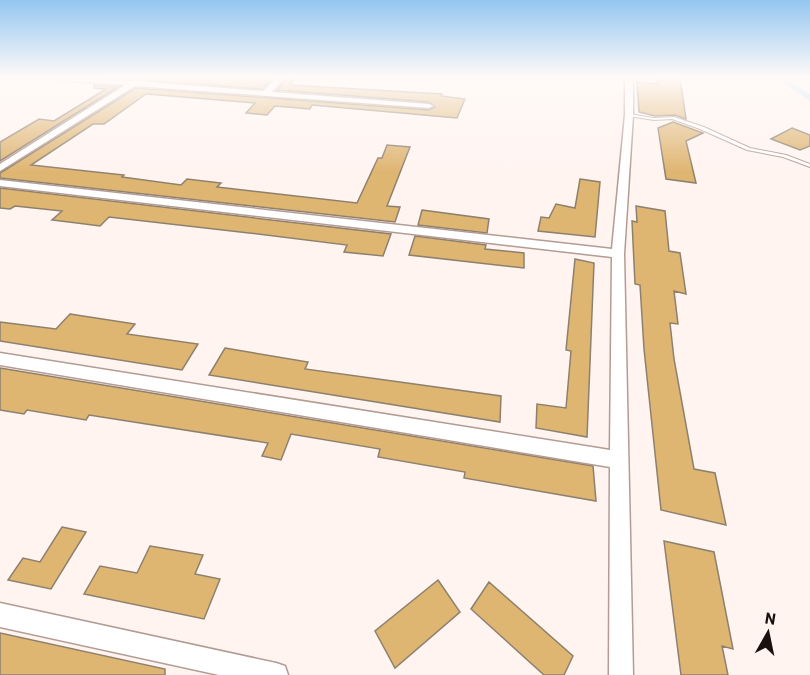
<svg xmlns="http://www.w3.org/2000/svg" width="810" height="675" viewBox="0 0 810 675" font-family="Barlow,sans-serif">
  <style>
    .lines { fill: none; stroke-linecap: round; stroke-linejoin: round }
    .canal { fill: #b7e0fd; fill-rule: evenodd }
    .building { fill: #dfb572; stroke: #8d816e; stroke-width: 1.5 }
    .lane-casing { stroke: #b39c93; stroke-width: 2 }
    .street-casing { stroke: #b39c93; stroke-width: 3 }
    .lane { fill: #fff; fill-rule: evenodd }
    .street { fill: #fff; fill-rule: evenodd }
  </style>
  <rect width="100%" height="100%" fill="#fff4f0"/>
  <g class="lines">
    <path class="canal" d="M 776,78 L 785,78 L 810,94 L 810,101 Z"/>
  </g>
  <path class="building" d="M 105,78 L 274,78 L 262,89 Z
    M 286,78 L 296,78 L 290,85 L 442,94 L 441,96 L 465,99 L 457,118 L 312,105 L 310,109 L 275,106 L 267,115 L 246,113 L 255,103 L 146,94 L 104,124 L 93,124 L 31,165 L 124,175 L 122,177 L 181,185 L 187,179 L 221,183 L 217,187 L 357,203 L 378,158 L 382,158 L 387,145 L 410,147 L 387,206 L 400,207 L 395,222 L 0,178 L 0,173 L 136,88 L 429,110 L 435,107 L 429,102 L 277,90 Z
    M 657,78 L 680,78 L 686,119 L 675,115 L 655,116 L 639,112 L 637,82 L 658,84 Z
    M 94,85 L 118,87 L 0,161 L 0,142 L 39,119 L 54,121 L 106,89 L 94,88 Z
    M 673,122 L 703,133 L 686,141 L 696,183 L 666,179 L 658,128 Z
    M 792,128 L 810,135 L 810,146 L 800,150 L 771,139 Z
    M 580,179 L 600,182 L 595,237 L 538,231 L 541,217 L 549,218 L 556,204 L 575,208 Z
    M 0,188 L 391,234 L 383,256 L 344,252 L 347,245 L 249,233 L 109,217 L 100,226 L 77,223 L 52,220 L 62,211 L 15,206 L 10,209 L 0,208 Z
    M 636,206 L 665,211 L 669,251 L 680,253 L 686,294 L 674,291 L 678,324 L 670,323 L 674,359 L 694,469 L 715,473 L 726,525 L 661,510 L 644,349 L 640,285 L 635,284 L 632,221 L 637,222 Z
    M 422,210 L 489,219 L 487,233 L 418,225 Z
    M 415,236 L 486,245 L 485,249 L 524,253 L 524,268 L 409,255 Z
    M 575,259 L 594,263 L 587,437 L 536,428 L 537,404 L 566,408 L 571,351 L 566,350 Z
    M 70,314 L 135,324 L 127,334 L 198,344 L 182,370 L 0,341 L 0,322 L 56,329 Z
    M 225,348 L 308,362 L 305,369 L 501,396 L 500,422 L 209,375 Z
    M 0,368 L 593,466 L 596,501 L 464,478 L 465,472 L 378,457 L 380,449 L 291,434 L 281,460 L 262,456 L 268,443 L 89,415 L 86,420 L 27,410 L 24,414 L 0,410 Z
    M 62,527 L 86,532 L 51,589 L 8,580 L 23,558 L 40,562 Z
    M 664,541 L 714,552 L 733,649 L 722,646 L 728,675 L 681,675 Z
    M 150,546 L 203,555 L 195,574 L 220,579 L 204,619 L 84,594 L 100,566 L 137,573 Z
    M 438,580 L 460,612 L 395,668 L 375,631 Z
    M 489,582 L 573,656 L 564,675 L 544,675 L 471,609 Z
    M 0,633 L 165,669 L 165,675 L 0,675 Z"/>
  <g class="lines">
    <g class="lane-casing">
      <path id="lane" d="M 628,114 L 654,118 L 674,117 L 704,127 L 750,148 L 786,155 L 810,164 L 810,167 L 783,157 L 747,150 L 700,129 L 672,119 L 654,120 L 629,116 L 628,116 Z"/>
    </g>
    <g class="street-casing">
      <path id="street" d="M 57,78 L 134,81 L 263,91 L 277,78 L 284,78 L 272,92 L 429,104 L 433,106 L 429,108 L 135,86 L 0,171 L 0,164 L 125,85 L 60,80 Z
        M 625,78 L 633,78 L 633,115 L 624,254 L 633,675 L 609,675 L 610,467 L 0,365 L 0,353 L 610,450 L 612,257 L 0,186 L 0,180 L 612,249 L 625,115 Z
        M 0,603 L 276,663 L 285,666 L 288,675 L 219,675 L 0,627 Z"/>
    </g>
    <use href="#lane" class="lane"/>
    <use href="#street" class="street"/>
  </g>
  <linearGradient id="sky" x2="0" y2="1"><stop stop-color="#94c6f0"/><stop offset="0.45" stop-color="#fffaf8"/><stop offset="1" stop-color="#fffaf8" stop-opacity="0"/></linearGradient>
  <rect width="810" height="172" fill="url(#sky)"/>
  <g transform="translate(768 633) rotate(9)" stroke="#fff4f0" stroke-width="4.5" paint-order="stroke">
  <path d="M0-4.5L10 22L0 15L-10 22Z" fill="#1a110e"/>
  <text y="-9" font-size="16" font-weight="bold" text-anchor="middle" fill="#1a110e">N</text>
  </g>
</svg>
